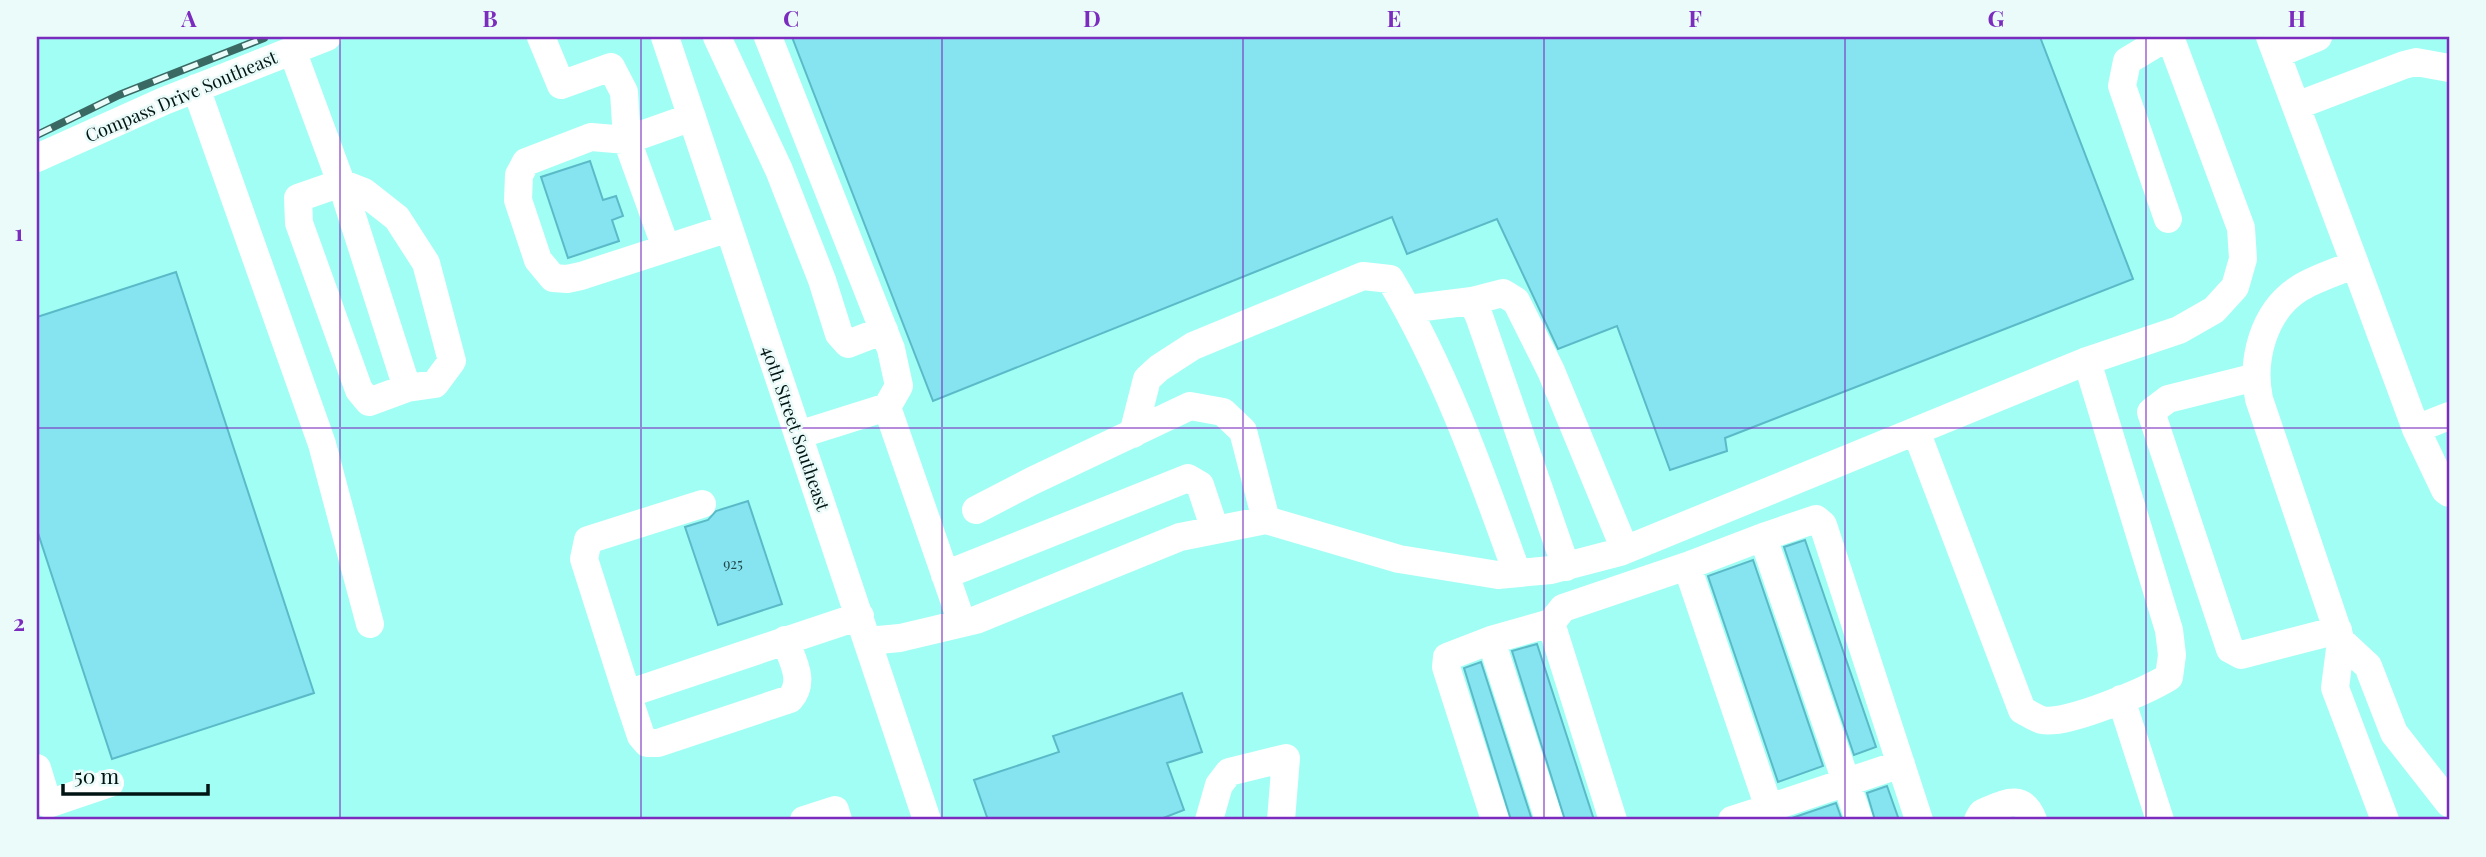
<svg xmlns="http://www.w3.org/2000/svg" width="2486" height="857" viewBox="0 0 2486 857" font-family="'Playfair Display',serif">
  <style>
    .building { fill: #86e4f1; stroke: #5bbac7; stroke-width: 2 }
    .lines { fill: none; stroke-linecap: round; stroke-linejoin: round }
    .minor { stroke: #fff; stroke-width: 28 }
    .rail-casing { stroke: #3a6964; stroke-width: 8 }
    .rail { stroke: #eafbf9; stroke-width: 5; stroke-dasharray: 16; stroke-linecap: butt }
    .grid { fill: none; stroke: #7b2cbf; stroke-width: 2; stroke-opacity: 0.55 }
    .labels { text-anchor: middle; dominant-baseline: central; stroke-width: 5; stroke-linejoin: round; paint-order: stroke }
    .number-label { font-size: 14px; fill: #22494a }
    .street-label { font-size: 18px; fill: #001513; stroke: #eafbf9 }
    .neatline { fill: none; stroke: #7b2cbf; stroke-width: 2.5 }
    .grid-label { font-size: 23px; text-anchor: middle; font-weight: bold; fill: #7b2cbf }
  </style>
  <rect width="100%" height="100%" fill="#a0fef4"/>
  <path class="building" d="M 792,37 L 2040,37 L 2133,279 L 1725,438 L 1727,451 L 1670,470 L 1617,326 L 1558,349 L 1497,219 L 1407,254 L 1392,217 L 933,401 Z
    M 590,161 L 603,200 L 616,196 L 623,216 L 612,220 L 619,241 L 568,258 L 541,177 Z
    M 176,272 L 314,693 L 112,759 L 37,530 L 37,317 Z
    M 748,501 L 782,604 L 718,625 L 685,527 L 708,520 L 716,511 Z
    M 1805,540 L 1876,747 L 1854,755 L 1784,547 Z
    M 1753,560 L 1823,766 L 1778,782 L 1708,576 Z
    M 1537,644 L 1594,820 L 1565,820 L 1512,651 Z
    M 1481,662 L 1532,820 L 1511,820 L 1464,668 Z
    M 1182,693 L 1202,752 L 1167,763 L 1184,810 L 1158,820 L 988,820 L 974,780 L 1059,752 L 1053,736 Z
    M 1887,786 L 1899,820 L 1875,820 L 1867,793 Z
    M 1836,803 L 1842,820 L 1789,820 L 1789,819 Z"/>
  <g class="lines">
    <path class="minor" d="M 541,37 L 561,85 L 611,67 L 624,92 L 627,140 L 666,248
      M 665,37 L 927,820
      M 717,37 L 779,170 L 822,280 L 839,334 L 848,344 L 884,330
      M 768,37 L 891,349 L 899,386 L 887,407 L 962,623
      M 2167,37 L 2127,61 L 2122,86 L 2168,219
      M 2270,37 L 2355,264 C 2337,272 2316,278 2300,288 C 2263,311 2251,360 2259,399 L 2341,641
      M 292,50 L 343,188 L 407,388
      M 2277,54 L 2318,37
      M 196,88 L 322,444 L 370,624
      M 2296,106 L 2404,65 L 2416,62 L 2449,68
      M 692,117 L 627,140 L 591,137 L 526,162 L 519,175 L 518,200 L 538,260 L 553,278 L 567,279 L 581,276 L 729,228
      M 37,158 L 164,101 L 327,37
      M 341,183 L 364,192 L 397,218 L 426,263 L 452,361 L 435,384 L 407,388 L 369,402 L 359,390 L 299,223 L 298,198 Z
      M 2355,264 L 2416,429 L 2445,490 L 2449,493
      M 1472,301 L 1503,293 L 1516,301 L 1551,371 L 1625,550
      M 1408,309 L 1472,301 L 1479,316 L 1566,567
      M 2256,377 L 2168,399 L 2151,412 L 2230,649 L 2241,655 L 2338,630
      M 2416,429 L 2449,416
      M 1916,431 L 2022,710 C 2028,713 2035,718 2042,720 C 2065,726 2148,690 2169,677 L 2172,655 L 2169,630 L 2087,361
      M 1133,434 L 1147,379 L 1159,368 L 1193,346 L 1363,276 L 1390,279 C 1445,371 1481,473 1517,573
      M 798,435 L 887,407
      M 702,504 L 588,540 L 584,559 L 627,694 L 860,616
      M 976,510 L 1032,481 L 1190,406 L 1223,412 L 1243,431 L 1266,520 L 1399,559 L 1498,575 L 1551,570 L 1620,552 L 2087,361 L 2179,330 L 2214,310 L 2235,287 L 2243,259 L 2241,228 L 2170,37
      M 945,575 L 1188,478 L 1200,485 L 1215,530
      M 1551,623 L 1563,608 L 1687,566
      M 1491,640 L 1549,820
      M 867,641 L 900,638 L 976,620 L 1180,537 L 1266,520
      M 627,694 L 641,736 L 647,743 L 658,743 L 790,699 C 806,681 792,660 785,640
      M 2121,699 L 2160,820
      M 37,768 L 48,804 L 110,783
      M 804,820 L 835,810 L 838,820
      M 1209,820 L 1219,785 L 1229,772 L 1286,758 L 1281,820
      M 1495,820 L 1446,667 L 1447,657 L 1491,640 L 1551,623 L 1613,820
      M 1732,820 L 1769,808 L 1687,566 L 1763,537
      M 1773,820 L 1769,808 L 1901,764
      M 1859,820 L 1763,537 L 1816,519 L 1823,525 L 1919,820
      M 1978,820 L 1982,813 C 2003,805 2022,791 2033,820
      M 2385,820 L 2335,688 L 2341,641 L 2368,666 L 2394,733 L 2449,803"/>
    <g class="rail-casing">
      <path id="rail" d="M 37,135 L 119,95 L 264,38"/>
    </g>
    <use href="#rail" class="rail"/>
  </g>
  <path class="grid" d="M 340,37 L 340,820M 641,37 L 641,820M 942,37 L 942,820M 1243,37 L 1243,820M 1544,37 L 1544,820M 1845,37 L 1845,820M 2146,37 L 2146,820M 37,428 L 2449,428"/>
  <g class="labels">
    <g class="number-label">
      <text x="733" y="563">925</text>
    </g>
    <g class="street-label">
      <text transform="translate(181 96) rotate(-23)">Compass Drive Southeast</text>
      <text transform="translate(796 428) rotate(71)">40th Street Southeast</text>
    </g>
  </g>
  <rect width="2486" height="857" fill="none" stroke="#eafbf9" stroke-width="77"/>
  <path d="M63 784v10h145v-10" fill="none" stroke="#001513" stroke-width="3.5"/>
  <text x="74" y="784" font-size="21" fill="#001513" stroke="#eafbf9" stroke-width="5" paint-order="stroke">50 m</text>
  <rect x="38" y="38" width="2410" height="780" class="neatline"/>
  <g class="grid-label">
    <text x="189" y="27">A</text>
    <text x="490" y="27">B</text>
    <text x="791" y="27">C</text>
    <text x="1092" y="27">D</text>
    <text x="1394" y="27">E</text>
    <text x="1695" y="27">F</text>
    <text x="1996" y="27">G</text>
    <text x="2297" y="27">H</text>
    <text x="19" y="241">1</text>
    <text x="19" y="631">2</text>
  </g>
</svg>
